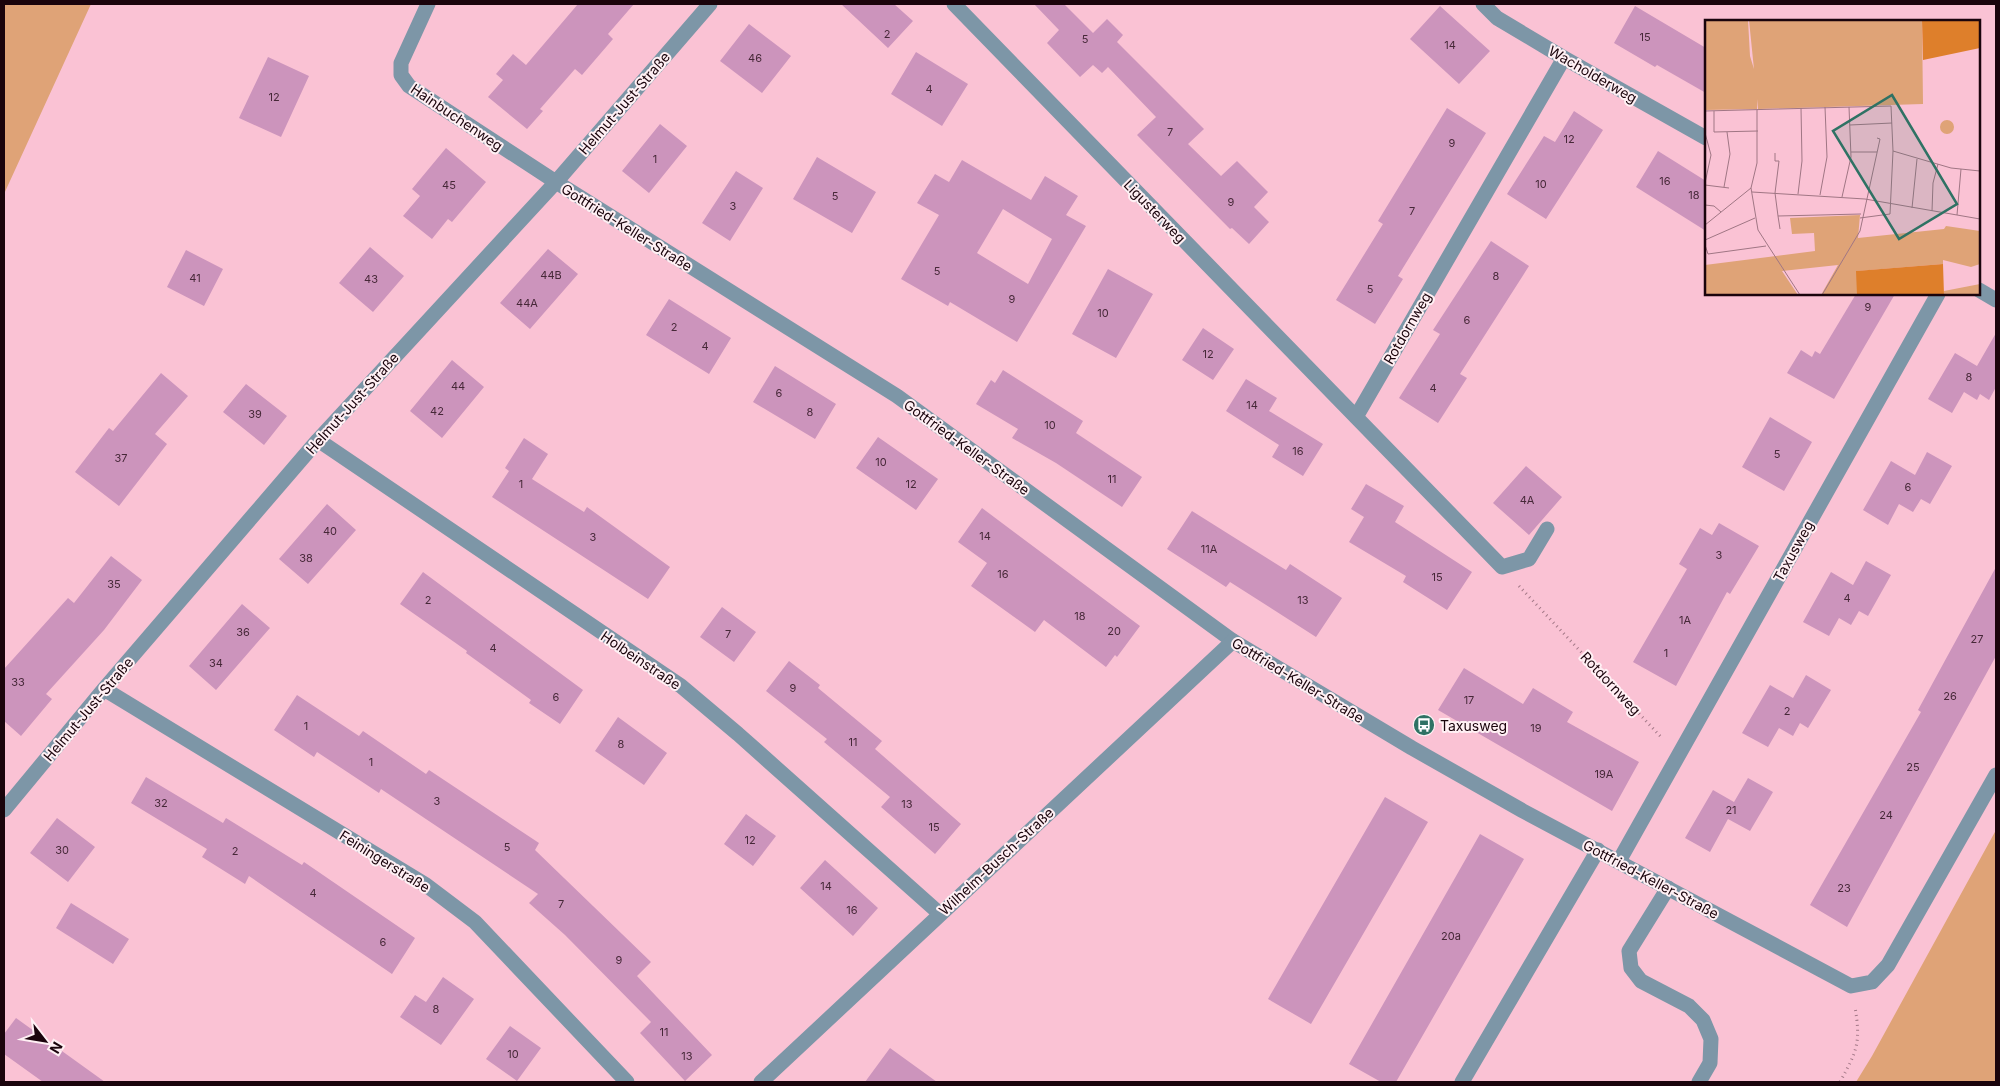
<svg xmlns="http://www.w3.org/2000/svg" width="2000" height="1086" viewBox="0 0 2000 1086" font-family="Inter,sans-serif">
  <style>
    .green { fill: #dfa377 }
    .building { fill: #cc94bc; fill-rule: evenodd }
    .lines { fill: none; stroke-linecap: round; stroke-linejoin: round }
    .path { stroke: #a37887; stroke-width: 3; stroke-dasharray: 1 4; stroke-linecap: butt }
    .service { stroke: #7d96a7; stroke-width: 15 }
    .minor { stroke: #7d96a7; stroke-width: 15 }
    .tertiary { stroke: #7d96a7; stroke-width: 15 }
    .labels { text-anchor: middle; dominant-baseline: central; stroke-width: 4; stroke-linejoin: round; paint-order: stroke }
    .number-label { font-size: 11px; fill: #462838 }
    .street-label { font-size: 14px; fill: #1a040c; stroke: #fff0f4 }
    .poi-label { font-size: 14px; fill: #1a040c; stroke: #fff0f4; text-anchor: start }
    .inset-road { fill: none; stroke: #a07684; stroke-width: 1 }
    .view { fill: #2f7264; fill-opacity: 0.15; stroke: #2f7264; stroke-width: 2.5 }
    .inset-edge { fill: none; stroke: #1a040c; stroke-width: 2.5 }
  </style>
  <rect width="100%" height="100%" fill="#fac2d4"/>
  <path class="green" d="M 4,4 L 91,4 L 4,194 Z
    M 1996,830 L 1996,1082 L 1856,1082 L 1872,1056 Z"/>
  <path class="building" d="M 578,4 L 634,4 L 608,34 L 613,39 L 582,75 L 575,69 L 540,109 L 543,111 L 527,129 L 488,97 L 503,80 L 496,74 L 513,54 L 526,65 Z
    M 841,4 L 894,4 L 913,21 L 888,48 Z
    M 1034,4 L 1064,4 L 1093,33 L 1107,19 L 1123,35 L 1117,42 L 1204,129 L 1188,144 L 1221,176 L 1237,161 L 1268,192 L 1254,207 L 1269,222 L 1249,244 L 1232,228 L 1230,229 L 1137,135 L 1156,117 L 1108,67 L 1102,73 L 1093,65 L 1080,77 L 1047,43 L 1059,30 Z
    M 1440,6 L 1490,51 L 1459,84 L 1410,39 Z
    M 1635,6 L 1706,48 L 1706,93 L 1657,65 L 1655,67 L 1614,43 Z
    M 749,24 L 791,56 L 762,93 L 720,61 Z
    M 916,52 L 968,84 L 942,126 L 891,94 Z
    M 268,57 L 309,76 L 281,137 L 239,118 Z
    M 1447,108 L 1486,133 L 1398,276 L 1403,279 L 1375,324 L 1336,300 L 1383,224 L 1378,221 Z
    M 1574,111 L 1603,130 L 1546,219 L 1507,194 L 1544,136 L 1555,142 Z
    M 660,124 L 687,146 L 649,193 L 622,171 Z
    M 446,148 L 486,182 L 452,222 L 448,219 L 432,239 L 403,216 L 420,196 L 412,189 Z
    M 1658,151 L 1706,181 L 1706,231 L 1636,187 Z
    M 817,157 L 876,192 L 852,233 L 793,199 Z
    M 962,160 L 1031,200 L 1045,176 L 1078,196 L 1066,215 L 1086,226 L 1017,342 L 950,302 L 948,306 L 901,279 L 939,215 L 917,203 L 935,174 L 949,182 ZM 1003,209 L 1052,239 L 1028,284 L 977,253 Z
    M 736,171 L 763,188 L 730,241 L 702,223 Z
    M 1491,241 L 1529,266 L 1460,374 L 1467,378 L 1438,423 L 1399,398 L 1440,334 L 1433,330 Z
    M 370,247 L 404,276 L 373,312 L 339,283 Z
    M 548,249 L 578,274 L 530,329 L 500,303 Z
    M 186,250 L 223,269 L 204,306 L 167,287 Z
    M 1108,269 L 1153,294 L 1116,358 L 1072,334 Z
    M 1856,294 L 1895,294 L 1834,399 L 1787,373 L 1801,350 L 1812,357 L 1815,351 L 1820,354 Z
    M 669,299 L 731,338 L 709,374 L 646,335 Z
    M 1203,328 L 1234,349 L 1213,380 L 1182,360 Z
    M 1996,333 L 1996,387 L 1989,400 L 1980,394 L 1977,400 L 1964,392 L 1952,413 L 1928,399 L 1955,353 L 1977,366 Z
    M 452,360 L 484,387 L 442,438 L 410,411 Z
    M 775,366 L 836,404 L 815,439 L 753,402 Z
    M 1003,370 L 1083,421 L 1076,433 L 1142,477 L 1122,507 L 1056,463 L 1012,438 L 1018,429 L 976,404 L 991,380 L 995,383 Z
    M 161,373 L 188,396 L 155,434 L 167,444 L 119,506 L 75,472 L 109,428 L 113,431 Z
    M 1246,379 L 1277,398 L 1269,411 L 1323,444 L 1303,476 L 1272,457 L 1279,445 L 1226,411 Z
    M 246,384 L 287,416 L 264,445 L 223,412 Z
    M 1770,417 L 1812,442 L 1784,491 L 1742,467 Z
    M 878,437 L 938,479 L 916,510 L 856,468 Z
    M 524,438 L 548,454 L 532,479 L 584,512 L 587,507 L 670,567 L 648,599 L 492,497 L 509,471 L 505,468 Z
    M 1927,452 L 1952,466 L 1930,504 L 1921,499 L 1913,512 L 1899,504 L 1888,525 L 1863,510 L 1891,461 L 1915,475 Z
    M 1526,466 L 1562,497 L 1529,535 L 1493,503 Z
    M 1366,484 L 1404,506 L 1395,522 L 1472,572 L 1447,610 L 1403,582 L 1406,576 L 1349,542 L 1364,517 L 1351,509 Z
    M 327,504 L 356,530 L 308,584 L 279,559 Z
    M 982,508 L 1140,626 L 1117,657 L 1115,655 L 1106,667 L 1044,620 L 1035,632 L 971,586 L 987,563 L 958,542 Z
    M 1192,511 L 1286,570 L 1290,564 L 1342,598 L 1316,637 L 1230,582 L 1226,587 L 1167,549 Z
    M 1719,523 L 1759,546 L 1730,594 L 1727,592 L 1676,686 L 1633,662 L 1687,569 L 1679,564 L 1700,528 L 1712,535 Z
    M 111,556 L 142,580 L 104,630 L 46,694 L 52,699 L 21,736 L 4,721 L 4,669 L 68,598 L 74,603 Z
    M 1866,561 L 1891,575 L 1868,616 L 1859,611 L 1851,625 L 1839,618 L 1829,636 L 1803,622 L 1831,572 L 1853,585 Z
    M 1996,567 L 1996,656 L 1847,927 L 1810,905 L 1921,712 L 1918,710 Z
    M 423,572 L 583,690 L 560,724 L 529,703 L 531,700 L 466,653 L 467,651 L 400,604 Z
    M 242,604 L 270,628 L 216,690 L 189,666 Z
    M 722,607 L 756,632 L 734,662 L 700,637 Z
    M 789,661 L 820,685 L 818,688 L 882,741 L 875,749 L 961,824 L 935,854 L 881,807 L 890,797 L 824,742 L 827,739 L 766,691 Z
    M 1464,668 L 1523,704 L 1533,688 L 1573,712 L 1567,722 L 1639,762 L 1612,811 L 1438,710 Z
    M 1806,675 L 1831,690 L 1808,728 L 1800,723 L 1793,736 L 1779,728 L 1768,747 L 1742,733 L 1770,685 L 1793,698 Z
    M 297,695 L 359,736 L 363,731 L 426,774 L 429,770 L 539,843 L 535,850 L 651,962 L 637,976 L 712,1055 L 685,1081 L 640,1033 L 651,1022 L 565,935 L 529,903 L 538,894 L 381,789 L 379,793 L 317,752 L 314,757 L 274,730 Z
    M 618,717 L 667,753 L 644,785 L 595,751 Z
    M 146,777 L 223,823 L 226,818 L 302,865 L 304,862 L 415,938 L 392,974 L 249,876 L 245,884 L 202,857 L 207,849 L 131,803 Z
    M 1748,778 L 1773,792 L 1750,831 L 1728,819 L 1710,852 L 1685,838 L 1713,790 L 1734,802 Z
    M 1385,797 L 1428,822 L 1311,1024 L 1268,999 Z
    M 746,814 L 776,836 L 753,866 L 724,844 Z
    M 57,818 L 95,847 L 68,882 L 30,853 Z
    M 1480,834 L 1524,859 L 1396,1082 L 1381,1082 L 1349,1064 Z
    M 825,860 L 878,908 L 853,936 L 800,888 Z
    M 71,903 L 129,939 L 113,964 L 56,928 Z
    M 443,977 L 474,999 L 441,1045 L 400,1017 L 415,995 L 426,1002 Z
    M 16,1018 L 105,1082 L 43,1082 L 4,1054 L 4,1034 Z
    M 510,1026 L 541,1048 L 517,1081 L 486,1059 Z
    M 890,1048 L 937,1082 L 865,1082 Z"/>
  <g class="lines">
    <path class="path" d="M 1519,586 L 1662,738
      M 1840,1082 C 1857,1051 1861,1043 1855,1007"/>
    <path class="service" d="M 1668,888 L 1629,951 L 1631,968 L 1641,981 L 1689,1006 L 1703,1020 L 1711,1039 L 1710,1063 L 1699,1082
      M 1462,1082 L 1598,850"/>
    <path class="minor" d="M 428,4 L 401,63 L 401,75 L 409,86 L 556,182 L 897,396 L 1233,641
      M 954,4 L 1502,567 L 1529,559 L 1547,529
      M 1483,4 L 1497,18 L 1564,58 L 1706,138
      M 1979,290 L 1996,300
      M 1356,417 L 1564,58
      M 318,440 L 681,686 L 738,734 L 939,913
      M 104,689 L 426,885 L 475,922 L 627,1082
      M 4,810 L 104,689 L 318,440 L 556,182 L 710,4
      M 1619,861 L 1938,294"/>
    <path class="tertiary" d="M 761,1082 L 1233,641 L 1412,748 L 1523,811 L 1851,986 L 1872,982 L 1888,965 L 1996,775"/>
  </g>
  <defs>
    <g id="bus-disc" transform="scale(1.125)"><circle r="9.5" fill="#2f7264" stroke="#fff0f4"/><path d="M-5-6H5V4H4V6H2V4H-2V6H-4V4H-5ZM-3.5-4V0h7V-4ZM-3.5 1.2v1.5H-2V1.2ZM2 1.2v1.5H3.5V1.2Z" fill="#fff"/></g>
  </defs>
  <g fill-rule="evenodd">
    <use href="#bus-disc" x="1424" y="725"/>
  </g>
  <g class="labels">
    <g class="number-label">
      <text x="887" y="34">2</text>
      <text x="1645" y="37">15</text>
      <text x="1085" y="39">5</text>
      <text x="1450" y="45">14</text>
      <text x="755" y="58">46</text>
      <text x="929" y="89">4</text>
      <text x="274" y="97">12</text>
      <text x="1170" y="132">7</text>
      <text x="1569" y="139">12</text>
      <text x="1452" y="143">9</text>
      <text x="655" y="159">1</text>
      <text x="1665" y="181">16</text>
      <text x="1541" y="184">10</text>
      <text x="449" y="185">45</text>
      <text x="1694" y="195">18</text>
      <text x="835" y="196">5</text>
      <text x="1231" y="202">9</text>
      <text x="733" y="206">3</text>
      <text x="1412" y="211">7</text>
      <text x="937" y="271">5</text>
      <text x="551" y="275">44B</text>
      <text x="1496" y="276">8</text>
      <text x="195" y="278">41</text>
      <text x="371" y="279">43</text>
      <text x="1370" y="289">5</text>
      <text x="1012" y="299">9</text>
      <text x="527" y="303">44A</text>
      <text x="1868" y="307">9</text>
      <text x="1103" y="313">10</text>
      <text x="1467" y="320">6</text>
      <text x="674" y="327">2</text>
      <text x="705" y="346">4</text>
      <text x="1208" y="354">12</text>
      <text x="1969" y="377">8</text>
      <text x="458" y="386">44</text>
      <text x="1433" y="388">4</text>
      <text x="779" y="393">6</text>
      <text x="1252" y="405">14</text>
      <text x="437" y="411">42</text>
      <text x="810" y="412">8</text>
      <text x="255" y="414">39</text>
      <text x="1050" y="425">10</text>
      <text x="1298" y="451">16</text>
      <text x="1777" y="454">5</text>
      <text x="121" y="458">37</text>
      <text x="881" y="462">10</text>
      <text x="1112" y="479">11</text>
      <text x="521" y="484">1</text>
      <text x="911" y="484">12</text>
      <text x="1908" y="487">6</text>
      <text x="1527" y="500">4A</text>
      <text x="330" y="531">40</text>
      <text x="985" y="536">14</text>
      <text x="593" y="537">3</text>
      <text x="1209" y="549">11A</text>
      <text x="1719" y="555">3</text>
      <text x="306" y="558">38</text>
      <text x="1003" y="574">16</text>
      <text x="1437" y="577">15</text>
      <text x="114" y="584">35</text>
      <text x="1847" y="598">4</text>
      <text x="428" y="600">2</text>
      <text x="1303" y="600">13</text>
      <text x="1080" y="616">18</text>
      <text x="1685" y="620">1A</text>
      <text x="1114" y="631">20</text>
      <text x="243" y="632">36</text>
      <text x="728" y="634">7</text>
      <text x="1977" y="639">27</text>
      <text x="493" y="648">4</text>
      <text x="1666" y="653">1</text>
      <text x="216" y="663">34</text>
      <text x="18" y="682">33</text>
      <text x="793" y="688">9</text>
      <text x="1950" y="696">26</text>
      <text x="556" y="697">6</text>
      <text x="1469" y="700">17</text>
      <text x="1787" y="711">2</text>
      <text x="306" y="726">1</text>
      <text x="1536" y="728">19</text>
      <text x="853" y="742">11</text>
      <text x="621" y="744">8</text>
      <text x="371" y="762">1</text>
      <text x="1913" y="767">25</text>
      <text x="1604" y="774">19A</text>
      <text x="437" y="801">3</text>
      <text x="161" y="803">32</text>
      <text x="907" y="804">13</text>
      <text x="1731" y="810">21</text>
      <text x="1886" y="815">24</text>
      <text x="934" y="827">15</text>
      <text x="750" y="840">12</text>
      <text x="507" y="847">5</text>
      <text x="62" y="850">30</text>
      <text x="235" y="851">2</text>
      <text x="826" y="886">14</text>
      <text x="1844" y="888">23</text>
      <text x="313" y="893">4</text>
      <text x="561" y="904">7</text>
      <text x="852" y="910">16</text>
      <text x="1451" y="936">20a</text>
      <text x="383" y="942">6</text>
      <text x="619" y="960">9</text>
      <text x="436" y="1009">8</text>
      <text x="664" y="1032">11</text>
      <text x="513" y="1054">10</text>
      <text x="687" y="1056">13</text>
    </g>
    <g class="street-label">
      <text transform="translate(1593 74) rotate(30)">Wacholderweg</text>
      <text transform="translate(624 103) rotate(-49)">Helmut-Just-Straße</text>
      <text transform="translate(457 117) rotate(34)">Hainbuchenweg</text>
      <text transform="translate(1155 211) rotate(46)">Ligusterweg</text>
      <text transform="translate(627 227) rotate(32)">Gottfried-Keller-Straße</text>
      <text transform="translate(1407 328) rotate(-60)">Rotdornweg</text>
      <text transform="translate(352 403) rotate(-48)">Helmut-Just-Straße</text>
      <text transform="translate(967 447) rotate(36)">Gottfried-Keller-Straße</text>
      <text transform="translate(1793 551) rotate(-61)">Taxusweg</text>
      <text transform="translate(641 660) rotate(34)">Holbeinstraße</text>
      <text transform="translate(1298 680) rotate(31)">Gottfried-Keller-Straße</text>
      <text transform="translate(1611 683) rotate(47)">Rotdornweg</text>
      <text transform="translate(88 709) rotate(-50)">Helmut-Just-Straße</text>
      <text transform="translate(385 861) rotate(32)">Feiningerstraße</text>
      <text transform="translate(996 861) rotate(-43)">Wilhelm-Busch-Straße</text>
      <text transform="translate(1651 879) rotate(28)">Gottfried-Keller-Straße</text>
    </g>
    <g class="poi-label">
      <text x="1440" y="725">Taxusweg</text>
    </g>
  </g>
  <g transform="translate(1705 20)">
    <rect width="275" height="275" fill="#fac2d4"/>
    <path d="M 0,0 L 43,0 L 45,36 L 52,59 L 52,89 L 0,90 ZM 44,0 L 217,0 L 218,84 L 53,89 ZM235 107a7 7 0 1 1 14 0a7 7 0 1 1-14 0ZM 155,195 L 153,218 L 239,209 L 241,206 L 275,211 L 275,244 L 266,247 L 238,240 L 238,244 L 152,251 L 152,275 L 116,275 L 133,245 L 77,251 L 93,275 L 0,275 L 0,245 L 110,231 L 109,213 L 87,214 L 85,198 ZM 275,264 L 275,275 L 239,275 L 239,271 Z" fill="#dfa377"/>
    <path d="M 217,0 L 275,0 L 275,28 L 218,40 ZM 238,244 L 239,275 L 152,275 L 151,251 Z" fill="#de7f2b"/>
    <path class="inset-road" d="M 52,90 L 52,143 L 46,168 L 53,210 L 95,275M 0,91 L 186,86 L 188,131 L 185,194 L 155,198M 9,91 L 9,112 L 53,111M 145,105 L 187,103M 0,113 L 6,135 L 0,163M 188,131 L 246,148 L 275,151M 146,132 L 172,132M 70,133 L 70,141 L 74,141 L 70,173 L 73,196M 0,165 L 24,168M 19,167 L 25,134 L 22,112M 47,172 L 160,179 L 275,199M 93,174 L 97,141 L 96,88M 115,175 L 122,137 L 120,87M 137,177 L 146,137 L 144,87M 0,185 L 9,186 L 16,192M 207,188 L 212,139M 227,191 L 228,163 L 233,144M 252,195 L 256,149M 0,205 L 46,168M 75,209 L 73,196 L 156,194M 0,220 L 50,198M 0,225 L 3,234 L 61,226M 117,275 L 155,211 L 175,119 L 172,118"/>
    <path class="view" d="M 187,75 L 252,184 L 194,219 L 128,111 Z"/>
    <rect width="275" height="275" class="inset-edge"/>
  </g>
  <rect width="2000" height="1086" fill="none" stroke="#1a040c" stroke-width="10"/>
  <g transform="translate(45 1041) rotate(121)" stroke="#fff0f4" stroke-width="4" paint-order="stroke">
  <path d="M0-4L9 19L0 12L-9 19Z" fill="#1a040c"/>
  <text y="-8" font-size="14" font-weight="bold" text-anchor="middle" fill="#1a040c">N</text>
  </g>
</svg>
